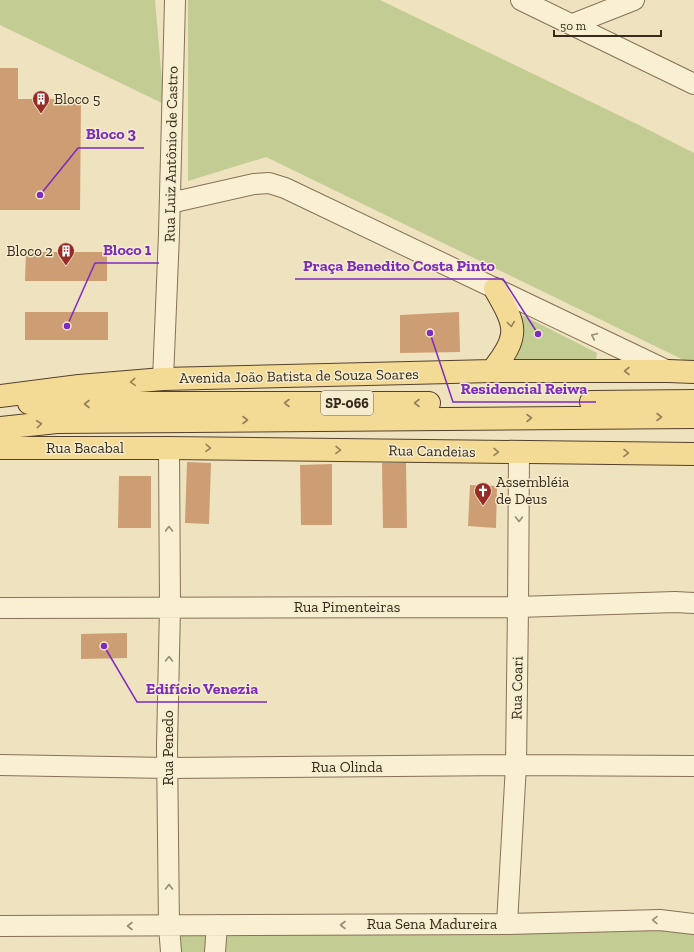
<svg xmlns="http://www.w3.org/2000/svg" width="694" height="952" viewBox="0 0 694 952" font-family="'Zilla Slab',serif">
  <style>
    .green { fill: #c3cc93 }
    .building { fill: #cd9d74 }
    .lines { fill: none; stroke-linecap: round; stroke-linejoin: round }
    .minor-casing { stroke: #877257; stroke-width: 22 }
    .major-casing { stroke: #54402c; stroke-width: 24 }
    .minor { stroke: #f9efd2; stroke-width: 20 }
    .major { stroke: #f3da95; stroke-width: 22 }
    .oneway { stroke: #948258 }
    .oneway2 { stroke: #988c77 }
    .labels { text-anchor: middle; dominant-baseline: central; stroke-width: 3; stroke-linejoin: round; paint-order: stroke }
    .shield { fill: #f6ecce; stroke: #706451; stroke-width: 1 }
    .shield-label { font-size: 14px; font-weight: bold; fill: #362a1c }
    .poi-label { font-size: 15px; fill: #362a1c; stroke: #f6ecce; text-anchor: start }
    .street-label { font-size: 15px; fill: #362a1c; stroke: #f6ecce }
    .leader { fill: none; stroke: #7b2cbf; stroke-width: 1.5 }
    .callout-dot { fill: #7b2cbf; stroke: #f6ecce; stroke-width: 1.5 }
    .callout-label { font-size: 16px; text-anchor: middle; font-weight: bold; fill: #7b2cbf; stroke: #f6ecce; stroke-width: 3; stroke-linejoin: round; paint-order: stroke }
  </style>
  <rect width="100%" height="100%" fill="#eee2bf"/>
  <path class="green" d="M 0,0 L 155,0 L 164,104 L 0,25 Z
    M 188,0 L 380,0 L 643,127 L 694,153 L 694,365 L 266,157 L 188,181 Z
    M 522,315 L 597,353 L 596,359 L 590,363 L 510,361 Z
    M 660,929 L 694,930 L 694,952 L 180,952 L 178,930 Z"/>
  <path class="building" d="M 0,68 L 18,68 L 18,99 L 81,99 L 80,210 L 0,210 Z
    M 26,252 L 107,252 L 107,281 L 25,281 Z
    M 25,312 L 108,312 L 108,340 L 25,340 Z
    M 459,312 L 460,352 L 400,353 L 400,315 Z
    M 187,462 L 211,463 L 209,524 L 185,523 Z
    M 382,463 L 406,463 L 407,528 L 383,528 Z
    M 332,464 L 332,525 L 301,525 L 300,465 Z
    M 119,476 L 151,476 L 151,528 L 118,528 Z
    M 470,485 L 497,486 L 496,528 L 468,526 Z
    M 127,633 L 127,658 L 81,659 L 81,634 Z"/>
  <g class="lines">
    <g class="minor-casing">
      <path id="minor" d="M 521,0 L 694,84
        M 573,24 L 634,0
        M 170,203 L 254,184 L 269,183 L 285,188 L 668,371
        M 163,379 L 169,234 L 175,0
        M 169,448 L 170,607 L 167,746 L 169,926 L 171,952
        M 0,608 L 518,607 L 675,602 L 694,603
        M 0,765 L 168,768 L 516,765 L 694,766
        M 507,924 L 516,765 L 518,607 L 519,452
        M 0,926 L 507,924 L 660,920 L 694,924
        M 215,952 L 217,925"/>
    </g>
    <g class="major-casing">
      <path id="major" d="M 492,371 C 520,335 517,327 495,289
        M 0,396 L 79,386 L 163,379 L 492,371 L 668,371 L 694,372
        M 591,402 L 694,401
        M 29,403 L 429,403
        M 0,428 L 57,422 L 694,417
        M 0,448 L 169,448 L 694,454"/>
    </g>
    <use href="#minor" class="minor"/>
    <use href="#major" class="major"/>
  </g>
  <defs><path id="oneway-chevron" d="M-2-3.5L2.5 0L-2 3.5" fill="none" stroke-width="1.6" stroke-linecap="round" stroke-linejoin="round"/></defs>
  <g class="oneway">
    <use href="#oneway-chevron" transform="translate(511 324) rotate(82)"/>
    <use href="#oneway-chevron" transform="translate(627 371) rotate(180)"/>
    <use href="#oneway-chevron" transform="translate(133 382) rotate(176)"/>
    <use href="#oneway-chevron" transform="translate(287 403) rotate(180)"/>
    <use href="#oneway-chevron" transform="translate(417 403) rotate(180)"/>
    <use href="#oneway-chevron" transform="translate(87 404) rotate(-180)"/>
    <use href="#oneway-chevron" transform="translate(659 417)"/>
    <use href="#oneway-chevron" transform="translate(529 418)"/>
    <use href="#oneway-chevron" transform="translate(245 420)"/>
    <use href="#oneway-chevron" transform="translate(39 424) rotate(-6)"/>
    <use href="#oneway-chevron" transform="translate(208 448) rotate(1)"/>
    <use href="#oneway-chevron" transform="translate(338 450) rotate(1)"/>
    <use href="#oneway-chevron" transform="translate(496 452) rotate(1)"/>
    <use href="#oneway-chevron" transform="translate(626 453) rotate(1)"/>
  </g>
  <g class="oneway2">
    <use href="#oneway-chevron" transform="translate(594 336) rotate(-155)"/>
    <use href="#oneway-chevron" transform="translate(519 519) rotate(90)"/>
    <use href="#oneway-chevron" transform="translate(169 529) rotate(-91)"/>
    <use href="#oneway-chevron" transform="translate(169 659) rotate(-89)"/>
    <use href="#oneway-chevron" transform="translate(169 887) rotate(-90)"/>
    <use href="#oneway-chevron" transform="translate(655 920) rotate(-179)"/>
    <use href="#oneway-chevron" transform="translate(343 925) rotate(180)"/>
    <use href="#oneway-chevron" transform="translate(130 926) rotate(180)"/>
  </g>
  <defs>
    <g id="building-pin" transform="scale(0.9)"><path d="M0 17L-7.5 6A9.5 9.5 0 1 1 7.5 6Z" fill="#962a26" stroke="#f6ecce"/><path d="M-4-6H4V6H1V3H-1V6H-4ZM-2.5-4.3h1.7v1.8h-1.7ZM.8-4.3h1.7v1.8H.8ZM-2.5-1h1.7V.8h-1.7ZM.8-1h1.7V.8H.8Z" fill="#fff"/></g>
    <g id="church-pin" transform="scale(0.9)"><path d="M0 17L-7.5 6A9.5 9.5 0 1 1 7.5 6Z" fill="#962a26" stroke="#f6ecce"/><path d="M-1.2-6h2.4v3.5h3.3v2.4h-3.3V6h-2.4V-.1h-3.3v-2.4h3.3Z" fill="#fff"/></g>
  </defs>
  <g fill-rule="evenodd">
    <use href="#building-pin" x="41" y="99"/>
    <use href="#building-pin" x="66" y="251"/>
    <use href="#church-pin" x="483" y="491"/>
  </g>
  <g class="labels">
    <rect class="shield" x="321" y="391" width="52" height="24" rx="3"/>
    <g class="shield-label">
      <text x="347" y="403">SP-066</text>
    </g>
    <g class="poi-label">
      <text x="54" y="99">Bloco 5</text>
      <text x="53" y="251" text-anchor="end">Bloco 2</text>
      <text x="496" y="482">Assembléia<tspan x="496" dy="17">de Deus</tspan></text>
    </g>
    <g class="street-label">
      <text transform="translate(171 154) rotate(-89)">Rua Luiz Antônio de Castro</text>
      <text transform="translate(299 376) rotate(-1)">Avenida João Batista de Souza Soares</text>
      <text x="85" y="448">Rua Bacabal</text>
      <text transform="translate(432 451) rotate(1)">Rua Candeias</text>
      <text x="347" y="607">Rua Pimenteiras</text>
      <text transform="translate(517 688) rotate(-89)">Rua Coari</text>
      <text transform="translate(168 748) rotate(-90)">Rua Penedo</text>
      <text x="347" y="767">Rua Olinda</text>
      <text x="432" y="924">Rua Sena Madureira</text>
    </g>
  </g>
  <path class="leader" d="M40 195L78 148H144M67 326L95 263H159M538 334L503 279H295M430 333L453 402H596M104 646L137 702H267"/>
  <g class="callout-dot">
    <circle cx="40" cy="195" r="4"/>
    <circle cx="67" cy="326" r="4"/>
    <circle cx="538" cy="334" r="4"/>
    <circle cx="430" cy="333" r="4"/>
    <circle cx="104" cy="646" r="4"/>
  </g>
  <g class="callout-label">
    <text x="111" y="139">Bloco 3</text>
    <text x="127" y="255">Bloco 1</text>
    <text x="399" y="271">Praça Benedito Costa Pinto</text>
    <text x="524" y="394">Residencial Reiwa</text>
    <text x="202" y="694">Edifício Venezia</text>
  </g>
  <path d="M554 30v6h107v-6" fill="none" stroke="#362a1c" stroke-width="2"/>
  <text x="560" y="30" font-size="12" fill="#362a1c" stroke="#f6ecce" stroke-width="3" paint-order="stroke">50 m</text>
</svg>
